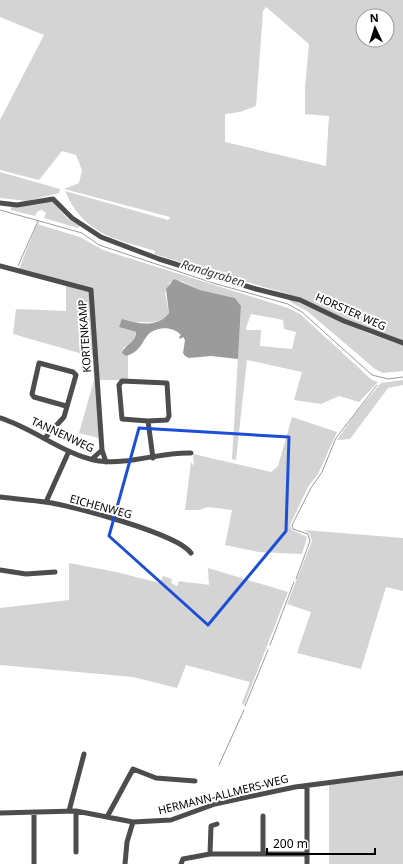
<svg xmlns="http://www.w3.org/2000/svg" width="403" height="864" viewBox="0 0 403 864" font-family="'Noto Sans',sans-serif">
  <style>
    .green { fill: #d4d4d4; fill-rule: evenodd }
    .water { fill: #9b9b9b }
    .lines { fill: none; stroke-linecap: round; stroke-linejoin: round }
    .stream { stroke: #9b9b9b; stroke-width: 1 }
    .minor { stroke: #4d4d4d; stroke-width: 5 }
    .marked { fill: none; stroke: #1d4ed8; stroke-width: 3; stroke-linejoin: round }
    .labels { text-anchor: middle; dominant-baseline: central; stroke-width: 4; stroke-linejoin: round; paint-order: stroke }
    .street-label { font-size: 11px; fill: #000; stroke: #fff }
    .water-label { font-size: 12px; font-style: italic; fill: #3c3c3c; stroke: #fff }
  </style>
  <rect width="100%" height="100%" fill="#fff"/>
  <path class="green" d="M 0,0 L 403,0 L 403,342 L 345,320 L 301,298 L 154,254 L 155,251 C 114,238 84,235 65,191 L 168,220 L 170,217 L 64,189 L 79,183 L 82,170 L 76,155 L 62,151 L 39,180 L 0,170 L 0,120 L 44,35 L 0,17 ZM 266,7 L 309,44 L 305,87 L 305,114 L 329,116 L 326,166 L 225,142 L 225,114 L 240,112 L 256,106 L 263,11 ZM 363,16 L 387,16 L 387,40 L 363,40 Z
    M 0,172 L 60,189 L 59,193 L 27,201 L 0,198 Z
    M 52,201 L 68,219 L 80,226 L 78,228 L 44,218 L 46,213 L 42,210 L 38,211 L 35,216 L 11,210 L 11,207 Z
    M 37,224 L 80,237 L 103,250 L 288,308 L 300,314 L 372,380 L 378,382 L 359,402 L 339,396 L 321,404 L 294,400 L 302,372 L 247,360 L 236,460 L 232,459 L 241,306 L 235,298 L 200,290 L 181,281 L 170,282 L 165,293 L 169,313 C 158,327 147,320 132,323 C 128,324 123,325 119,327 L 136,332 L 134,341 L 123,348 L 126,356 L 128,355 L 128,380 L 96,380 L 99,438 L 79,433 L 94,380 L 93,357 L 13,334 L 16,309 L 66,311 L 66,284 L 84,291 L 91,287 L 19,269 ZM 251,314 L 283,320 L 284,329 L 296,332 L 292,349 L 260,346 L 261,330 L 246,330 L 246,328 Z
    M 290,299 L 370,334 L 403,345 L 403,371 L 383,373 L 375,369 L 307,311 L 289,301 Z
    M 403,380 L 403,385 L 388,388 L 350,439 L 337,440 L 358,410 L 381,383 Z
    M 292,417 L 337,432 L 318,474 L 308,487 L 290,525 L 292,530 L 307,537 L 302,554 L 259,552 L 225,545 L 232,510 L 208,507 L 199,510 L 185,510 L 191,462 L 194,466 L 193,454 L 271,472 L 278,466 Z
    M 304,530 L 403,538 L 403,591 L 386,587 L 361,669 L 297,653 L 311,612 L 287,604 L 312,541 L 310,534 Z
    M 69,563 L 116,572 L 160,583 L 163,576 L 172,579 L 171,583 L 177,586 L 179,581 C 189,583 199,583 209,585 L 208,568 L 288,592 L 244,705 L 242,703 L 250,682 L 186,665 L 177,688 L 133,677 L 0,665 L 0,608 L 69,600 Z
    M 403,776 L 403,864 L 329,864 L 329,785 Z"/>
  <path class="water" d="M 174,279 L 200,290 L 235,298 L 241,306 L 238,359 L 211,356 L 189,358 L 185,356 L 183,353 L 185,340 L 183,337 L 180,339 L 179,337 L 181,335 C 174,327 161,326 151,332 C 141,340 143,351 126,356 L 122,353 C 125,344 136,343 136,332 L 119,327 L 122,319 C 138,324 158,328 169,313 L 166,289 Z"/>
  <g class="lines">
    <path class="stream" d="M 0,210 L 82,233 L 99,245 L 213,283 L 288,304 L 302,312 L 372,375 L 388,379 L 403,377
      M 18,266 L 38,221
      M 296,579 L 310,541 L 308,534 L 293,529 L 292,525 L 311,488 L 322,472 L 336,438 L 377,385
      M 270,645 L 294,582
      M 245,706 L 268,650
      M 219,765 L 244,710"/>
    <path class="minor" d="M 0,203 L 17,205 L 53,199 L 72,218 L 101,237 L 159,259 L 256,289 L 300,300 L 344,321 L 403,343
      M 0,266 L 91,290 L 102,450 L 106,462
      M 0,418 C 33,428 66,456 99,461 C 129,465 160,452 191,453
      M 148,421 L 122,419 L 119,385 L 122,381 L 167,383 L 169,416 L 167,420 L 148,421 L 153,458
      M 45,438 L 64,417 L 76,375 L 73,372 L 39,363 L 32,394 L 34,397 L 66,406
      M 92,459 L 102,450
      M 0,497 C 15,499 30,500 45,502 C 71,505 178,534 191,553
      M 46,502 L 69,451
      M 0,570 L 26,574 L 55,572
      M 307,786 L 307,864
      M 69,811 L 84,754
      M 76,811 L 76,852
      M 0,813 L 76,811 L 133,822 L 171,820 L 215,804 L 295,787 L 403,773
      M 263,816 L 263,854
      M 107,817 L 133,769 L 156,778 L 195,781
      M 210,854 L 211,826 L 217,824
      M 34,864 L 34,812
      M 125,864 L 127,842 L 133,822
      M 181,864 L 183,859 L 210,854 L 307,854"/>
  </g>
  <path class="marked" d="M 139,428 L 289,437 L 286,531 L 208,625 L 109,536 Z"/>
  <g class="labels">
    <g class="street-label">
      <text transform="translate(351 311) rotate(24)">HORSTER WEG</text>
      <text transform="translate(84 336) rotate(-94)">KORTENKAMP</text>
      <text transform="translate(63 434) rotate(25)">TANNENWEG</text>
      <text transform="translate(101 506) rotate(15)">EICHENWEG</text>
      <text transform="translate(223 794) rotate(-14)">HERMANN-ALLMERS-WEG</text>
    </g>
    <g class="water-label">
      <text transform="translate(213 273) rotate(17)">Randgraben</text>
    </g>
  </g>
  <g transform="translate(375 28) rotate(356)"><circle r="19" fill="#ffffff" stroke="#999999"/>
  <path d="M0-3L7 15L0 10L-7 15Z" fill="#000000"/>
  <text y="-6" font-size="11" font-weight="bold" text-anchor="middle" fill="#000000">N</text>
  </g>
  <path d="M267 848v6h108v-6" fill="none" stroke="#000000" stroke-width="2"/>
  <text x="273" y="848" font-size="12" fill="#000000" stroke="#ffffff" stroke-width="3" paint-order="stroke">200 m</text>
</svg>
